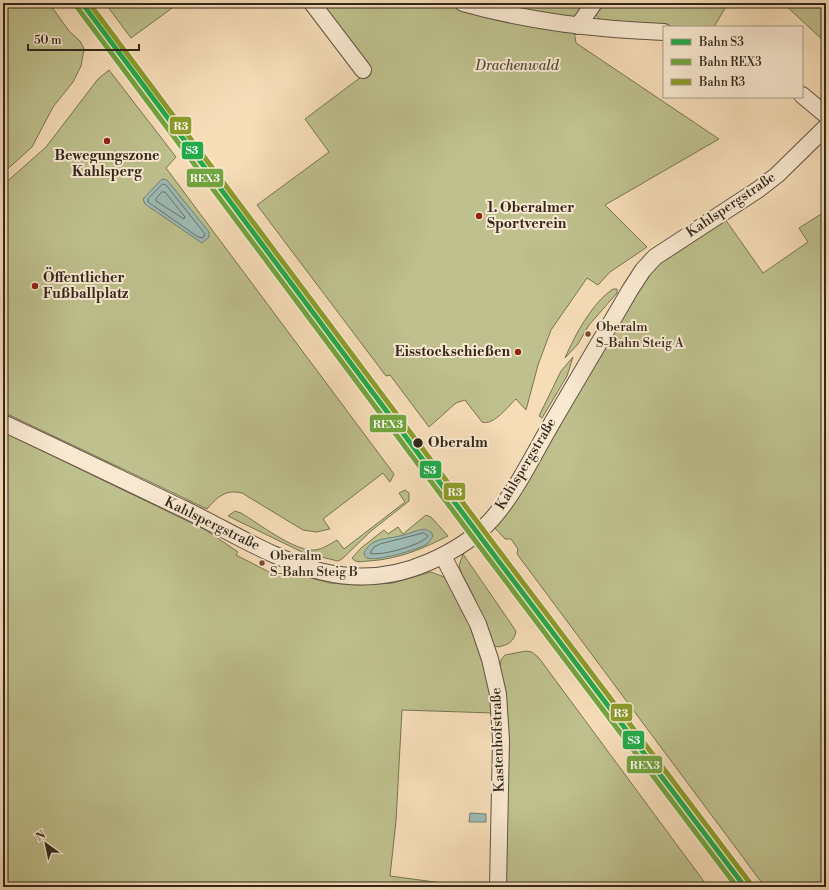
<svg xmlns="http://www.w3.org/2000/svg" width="829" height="890" viewBox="0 0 829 890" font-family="'Libre Bodoni',serif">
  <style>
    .green { fill: #bec08d; stroke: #787454 }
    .water { fill: #9ebbb5; stroke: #728077 }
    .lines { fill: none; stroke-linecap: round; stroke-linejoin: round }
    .shore { stroke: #687168; stroke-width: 1 }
    .minor-casing { stroke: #625442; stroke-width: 18 }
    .minor { stroke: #f9e9d1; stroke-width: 16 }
    .rail-1-casing { stroke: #f9e9d1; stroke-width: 8 }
    .rail-2-casing { stroke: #f9e9d1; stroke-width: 8 }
    .rail-3-casing { stroke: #f9e9d1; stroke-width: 8 }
    .rail-1 { stroke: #23ab4a; stroke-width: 5 }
    .rail-2 { stroke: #72a53f; stroke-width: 5 }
    .rail-3 { stroke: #8d9c2a; stroke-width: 5 }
    .poi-dot { fill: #8f2418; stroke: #f9e9d1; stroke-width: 1.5 }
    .bus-dot { fill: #7a4b2a; stroke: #f9e9d1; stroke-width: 1.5 }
    .stop-dot { fill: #31271b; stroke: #f9e9d1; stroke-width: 1.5 }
    .labels { text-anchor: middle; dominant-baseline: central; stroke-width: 4; stroke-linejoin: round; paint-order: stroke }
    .bus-label { font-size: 13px; fill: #31271b; stroke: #f9e9d1; text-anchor: start }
    .park-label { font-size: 14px; font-style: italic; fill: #544d38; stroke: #f9e9d1 }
    .poi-label { font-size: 14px; font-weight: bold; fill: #31271b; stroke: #f9e9d1; text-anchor: start }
    .street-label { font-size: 14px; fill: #31271b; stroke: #f9e9d1 }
    .stop-label { font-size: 14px; font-weight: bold; fill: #31271b; stroke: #f9e9d1; text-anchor: start }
    .line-badge { stroke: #f9e9d1; stroke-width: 1.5 }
    .badge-label { font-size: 11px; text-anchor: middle; font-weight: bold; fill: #fff }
  </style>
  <rect width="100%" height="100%" fill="#f6ddb8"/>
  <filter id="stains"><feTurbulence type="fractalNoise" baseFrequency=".005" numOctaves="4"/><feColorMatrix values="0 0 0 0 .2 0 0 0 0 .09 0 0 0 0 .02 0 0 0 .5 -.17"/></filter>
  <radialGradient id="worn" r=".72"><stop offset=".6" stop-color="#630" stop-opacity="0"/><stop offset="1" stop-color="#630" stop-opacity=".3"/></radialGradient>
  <path class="green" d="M 3,3 L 49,3 L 69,31 L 80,41 L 84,49 L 81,66 L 73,82 L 53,107 L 32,147 L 3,173 Z
    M 105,3 L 179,3 L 131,38 Z
    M 320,3 L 449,3 L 496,20 L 552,30 L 574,31 L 576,43 L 719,139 L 605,205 L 647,247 L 610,272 L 598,285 L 587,278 L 551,330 L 538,365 L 526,410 L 516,399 C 508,406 494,426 482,422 L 465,400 L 456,403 L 429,427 L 390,375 L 386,376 L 257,205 L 329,152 L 305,119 L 361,77 Z
    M 485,3 L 586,3 L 573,18 Z
    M 600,3 L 728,3 L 714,27 L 682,27 L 602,22 L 595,14 Z
    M 783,3 L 826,3 L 826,43 Z
    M 109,70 L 176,157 L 166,168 L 394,474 L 390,482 L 383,473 L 323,519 L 330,529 L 316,532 L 303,530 L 242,493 C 226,489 217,497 207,509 L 3,412 L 3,185 L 46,147 L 98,79 Z
    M 826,211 L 826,887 L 765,887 L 517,554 L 518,549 L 511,539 L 505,539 L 493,526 L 548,445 L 650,272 L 674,252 L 725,219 L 763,273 L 808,242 L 799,228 Z
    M 613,289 L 617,289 L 617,293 L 589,325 L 578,344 L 565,358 C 575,335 592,303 613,289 Z
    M 573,357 L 567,376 L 542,418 L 539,416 L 561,371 Z
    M 3,432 L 206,530 L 238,552 L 236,555 L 275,575 L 290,577 L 292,573 L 330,583 L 357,585 L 393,583 L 431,572 L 444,577 L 464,608 L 488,670 L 493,713 L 402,710 L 396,821 L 390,876 L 472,887 L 3,887 Z
    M 405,490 L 409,493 L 409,501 L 371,531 L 342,559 L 338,561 L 304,553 L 228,516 L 235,511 L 241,513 C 258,523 295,552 315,550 C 323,549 330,544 337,540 L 344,549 L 405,502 L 399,493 Z
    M 426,515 L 431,517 L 448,536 C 422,549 399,559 369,561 C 364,561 356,564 352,558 L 361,548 L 384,530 L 388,534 L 398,527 L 403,534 Z
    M 463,554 L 516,631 C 514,642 508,645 498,647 L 493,645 L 473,595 L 462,574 L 459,566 Z
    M 526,651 L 532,652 L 539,658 L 708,887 L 504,887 L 500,670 L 501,660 L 505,655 Z"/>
  <path class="water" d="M 162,179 L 167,180 L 209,232 L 209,237 L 202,243 L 145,204 L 143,199 Z
    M 425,529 L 431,532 L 433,536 C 431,539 430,542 427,544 C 420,549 376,562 367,558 C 365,557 365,556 364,553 C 371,538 386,539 400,536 C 409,534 416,530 425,529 Z
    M 470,813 L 486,814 L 486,822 L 469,822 Z"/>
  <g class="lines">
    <path class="shore" d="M 163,184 L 166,185 L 205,234 L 203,238 L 198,237 L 148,202 L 148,199 Z
      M 162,192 L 165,192 L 185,217 L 184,219 L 156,201 L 156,199 Z
      M 424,533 L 428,536 C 423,545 378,557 370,553 L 374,547 L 380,544 Z"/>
    <g class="minor-casing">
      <path id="minor" d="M 312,3 L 363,70
        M 463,3 C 531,22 594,29 664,32
        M 578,26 L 594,3
        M 802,95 L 826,115
        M 3,423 C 64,451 125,481 186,510 C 266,549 336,603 429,562 C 452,552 475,538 492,519 C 515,493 531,459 548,430 C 575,383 603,337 630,290 L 643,270 L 655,257 L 759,189 L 777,175 L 826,127
        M 443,556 L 478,624 L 490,659 L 498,694 L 501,740 L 498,887"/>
    </g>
    <use href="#minor" class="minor"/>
    <g class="rail-1-casing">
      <path id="rail-1" d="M 82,3 L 488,547 L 745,887"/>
    </g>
    <g class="rail-2-casing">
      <path id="rail-2" d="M 77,7 L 483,551 L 737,887"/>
    </g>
    <g class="rail-3-casing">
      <path id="rail-3" d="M 89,3 L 493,543 L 750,883"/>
    </g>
    <use href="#rail-1" class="rail-1"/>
    <use href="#rail-2" class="rail-2"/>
    <use href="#rail-3" class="rail-3"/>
  </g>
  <g class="poi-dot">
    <circle cx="107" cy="141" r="4"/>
    <circle cx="479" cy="216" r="4"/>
    <circle cx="35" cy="286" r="4"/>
    <circle cx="518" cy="352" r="4"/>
  </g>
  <g class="bus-dot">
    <circle cx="588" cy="334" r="3.5"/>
    <circle cx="262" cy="563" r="3.5"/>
  </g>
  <circle class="stop-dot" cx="418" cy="443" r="5.5"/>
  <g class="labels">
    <g class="bus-label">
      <text x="596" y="327">Oberalm<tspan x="596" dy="16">S-Bahn Steig A</tspan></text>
      <text x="270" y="556">Oberalm<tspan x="270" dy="16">S-Bahn Steig B</tspan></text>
    </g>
    <g class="park-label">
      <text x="517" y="66">Drachenwald</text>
    </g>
    <g class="poi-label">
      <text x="107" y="156" text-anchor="middle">Bewegungszone<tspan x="107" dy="16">Kahlsperg</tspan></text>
      <text x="487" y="208">1. Oberalmer<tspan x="487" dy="16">Sportverein</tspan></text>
      <text x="43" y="278">Öffentlicher<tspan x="43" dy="16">Fußballplatz</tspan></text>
      <text x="510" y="352" text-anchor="end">Eisstockschießen</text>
    </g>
    <g class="street-label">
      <text transform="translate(731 205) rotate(-34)">Kahlspergstraße</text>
      <text transform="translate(526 464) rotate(-59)">Kahlspergstraße</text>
      <text transform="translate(212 524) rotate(26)">Kahlspergstraße</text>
      <text transform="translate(498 740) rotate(-92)">Kastenhofstraße</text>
    </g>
    <g class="stop-label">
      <text x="428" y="443">Oberalm</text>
    </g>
  </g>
  <g class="line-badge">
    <rect x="169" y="116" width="23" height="19" rx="4" fill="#8d9c2a"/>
    <rect x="181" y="141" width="23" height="19" rx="4" fill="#23ab4a"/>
    <rect x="186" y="168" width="38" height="20" rx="4" fill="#72a53f"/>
    <rect x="369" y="414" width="38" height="19" rx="4" fill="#72a53f"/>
    <rect x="419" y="460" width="23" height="19" rx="4" fill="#23ab4a"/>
    <rect x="443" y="482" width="23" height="19" rx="4" fill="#8d9c2a"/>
    <rect x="610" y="703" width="23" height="19" rx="4" fill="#8d9c2a"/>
    <rect x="622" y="730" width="23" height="20" rx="4" fill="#23ab4a"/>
    <rect x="626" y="755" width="37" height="19" rx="4" fill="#72a53f"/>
  </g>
  <g class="badge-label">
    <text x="181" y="130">R3</text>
    <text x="192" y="154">S3</text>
    <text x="205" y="182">REX3</text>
    <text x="388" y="428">REX3</text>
    <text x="430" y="474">S3</text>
    <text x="455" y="496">R3</text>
    <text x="621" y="717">R3</text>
    <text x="634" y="744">S3</text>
    <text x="645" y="769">REX3</text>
  </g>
  <rect width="829" height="890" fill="none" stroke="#f6ddb8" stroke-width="16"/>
  <rect x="4" y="4" width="821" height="882" fill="none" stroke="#31271b" stroke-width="2"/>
  <rect x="8" y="8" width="813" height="874" fill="none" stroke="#31271b"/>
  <rect x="663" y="26" width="140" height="72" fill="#f9e9d1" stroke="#a99b88"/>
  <rect x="671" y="39" width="20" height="6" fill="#23ab4a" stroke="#a99b88"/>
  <text x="699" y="46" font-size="12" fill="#31271b">Bahn S3</text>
  <rect x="671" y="59" width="20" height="6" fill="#72a53f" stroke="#a99b88"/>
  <text x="699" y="66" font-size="12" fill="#31271b">Bahn REX3</text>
  <rect x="671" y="79" width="20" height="6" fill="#8d9c2a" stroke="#a99b88"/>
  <text x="699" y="86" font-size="12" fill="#31271b">Bahn R3</text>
  <g transform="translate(46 844) rotate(327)" stroke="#f9e9d1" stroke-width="3" paint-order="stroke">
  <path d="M0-3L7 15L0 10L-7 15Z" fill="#31271b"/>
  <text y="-6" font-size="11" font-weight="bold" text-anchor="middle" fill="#31271b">N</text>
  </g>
  <path d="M28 44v6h111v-6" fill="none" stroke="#31271b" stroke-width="2"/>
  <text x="34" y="44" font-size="12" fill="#31271b" stroke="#f9e9d1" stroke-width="3" paint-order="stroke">50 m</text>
  <rect width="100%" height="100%" filter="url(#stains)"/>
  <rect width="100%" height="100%" fill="url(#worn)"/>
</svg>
